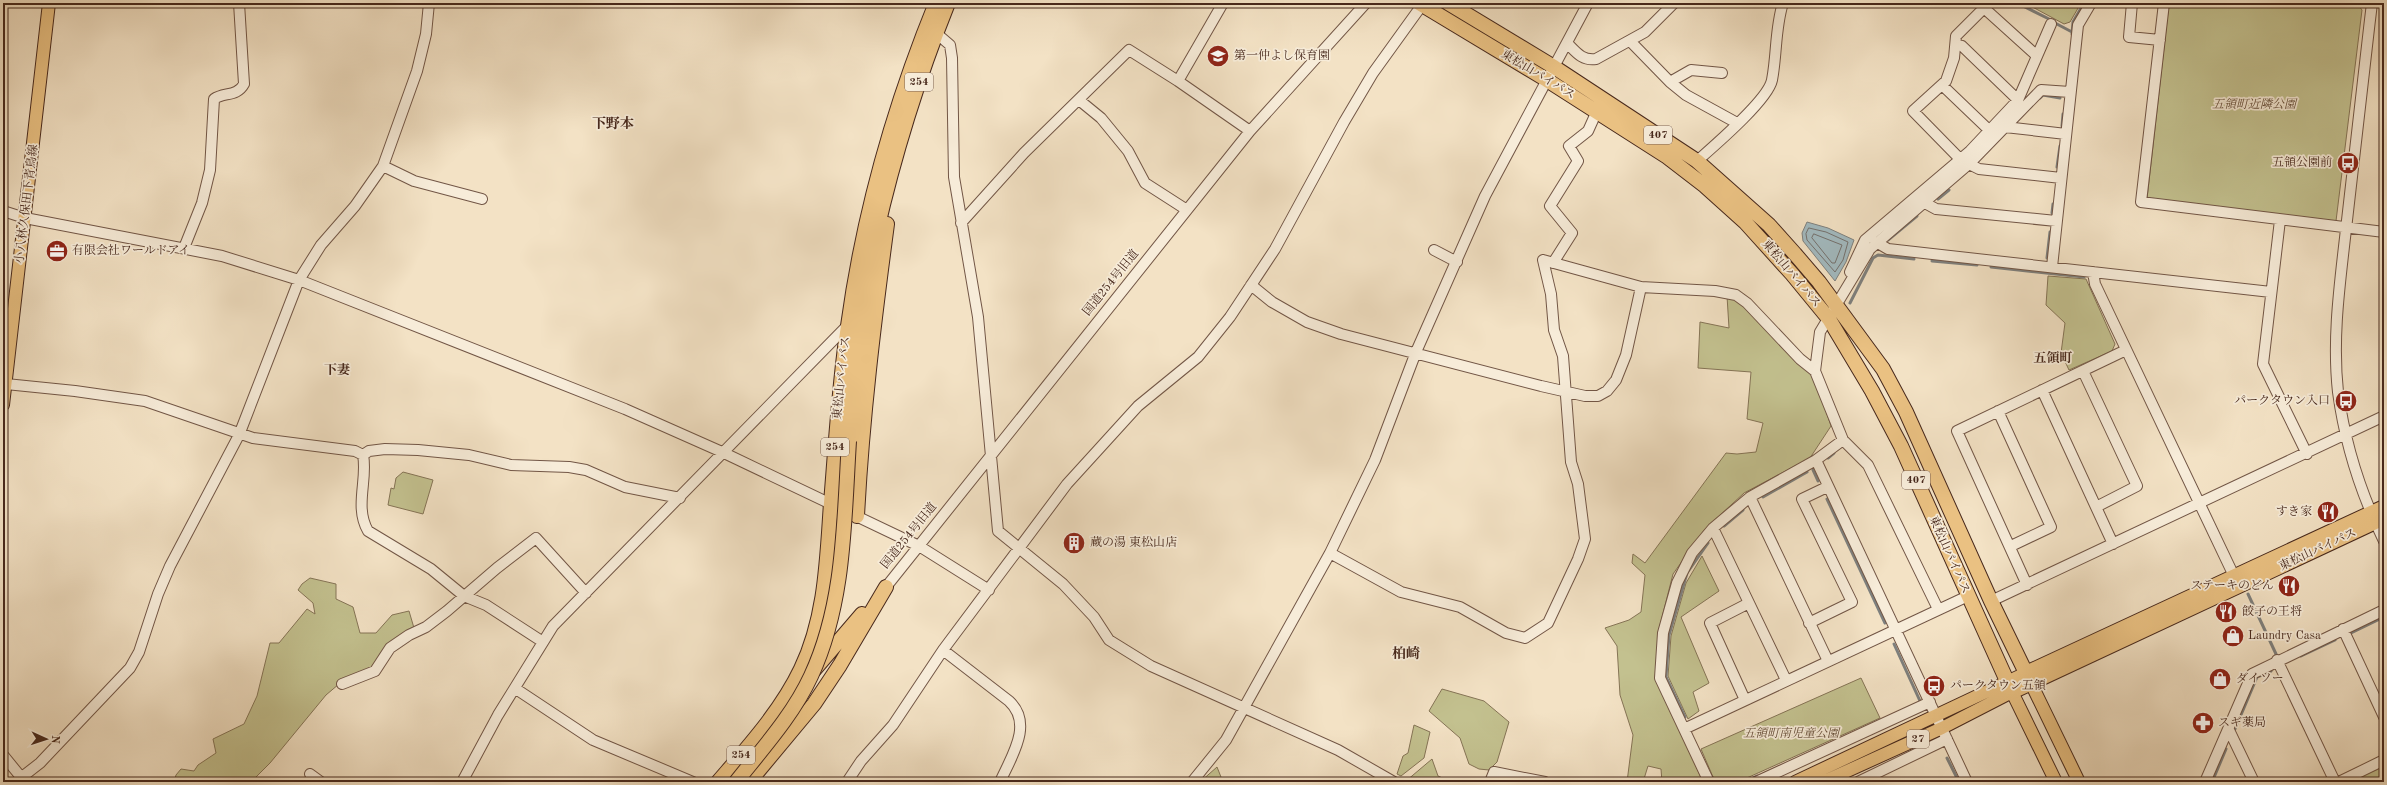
<svg xmlns="http://www.w3.org/2000/svg" width="2387" height="785" viewBox="0 0 2387 785" font-family="'Old Standard TT','Noto Serif JP',serif">
  <style>
    .green { fill: #c3c18f; stroke: #857456 }
    .water { fill: #a2bac0; stroke: #7e807e }
    .lines { fill: none; stroke-linecap: round; stroke-linejoin: round }
    .shore { stroke: #74716e; stroke-width: 1 }
    .stream { stroke: #7e807e; stroke-width: 3 }
    .minor-casing { stroke: #725646; stroke-width: 12 }
    .major-casing { stroke: #47281c; stroke-width: 14 }
    .highway-casing { stroke: #47281c; stroke-width: 16 }
    .minor { stroke: #f7ecd9; stroke-width: 10 }
    .major { stroke: #eac182; stroke-width: 12 }
    .highway { stroke: #eac182; stroke-width: 14 }
    .highway-bridge-casing { stroke: #47281c; stroke-width: 16; stroke-linecap: butt }
    .highway-bridge { stroke: #eac182; stroke-width: 14 }
    .labels { text-anchor: middle; dominant-baseline: central; stroke-width: 3.5; stroke-linejoin: round; paint-order: stroke }
    .shield { fill: #f7ecd9; stroke: #7c6355; stroke-width: 1 }
    .shield-label { font-size: 11px; font-weight: bold; fill: #47281c }
    .poi-label { font-size: 12px; fill: #47281c; stroke: #f7ecd9; text-anchor: start }
    .street-label { font-size: 12px; fill: #47281c; stroke: #f7ecd9 }
    .park-label { font-size: 12px; font-style: italic; fill: #664e39; stroke: #f7ecd9 }
    .neighbourhood-label { font-size: 13px; font-weight: bold; fill: #47281c; stroke: #f7ecd9 }
    .quarter-label { font-size: 14px; font-weight: bold; fill: #47281c; stroke: #f7ecd9 }
  </style>
  <rect width="100%" height="100%" fill="#f3e2c5"/>
  <filter id="stains"><feTurbulence type="fractalNoise" baseFrequency=".005" numOctaves="4"/><feColorMatrix values="0 0 0 0 .2 0 0 0 0 .09 0 0 0 0 .02 0 0 0 .5 -.17"/></filter>
  <radialGradient id="worn" r=".72"><stop offset=".6" stop-color="#630" stop-opacity="0"/><stop offset="1" stop-color="#630" stop-opacity=".3"/></radialGradient>
  <path class="green" d="M 2025,3 L 2081,3 L 2070,22 L 2064,24 Z
    M 2169,3 L 2334,3 L 2359,6 L 2362,10 L 2336,221 L 2147,199 Z
    M 2048,276 L 2086,279 L 2115,344 L 2112,351 L 2069,370 L 2061,353 L 2065,323 L 2046,305 Z
    M 1727,296 L 1735,297 L 1814,375 L 1831,426 L 1810,458 L 1744,493 L 1705,529 L 1673,574 L 1658,633 L 1656,675 L 1703,782 L 1662,782 L 1661,769 L 1648,766 L 1643,782 L 1627,782 L 1633,735 L 1620,695 L 1617,646 L 1605,628 L 1629,620 L 1641,612 L 1645,575 L 1632,563 L 1633,554 L 1645,563 L 1726,453 L 1737,454 L 1756,452 L 1763,423 L 1747,419 L 1751,372 L 1698,368 L 1700,322 L 1729,328 Z
    M 403,472 L 433,480 L 423,514 L 388,505 L 391,488 L 394,489 L 396,478 Z
    M 1702,556 L 1719,591 L 1681,617 L 1709,683 L 1693,692 L 1699,711 L 1688,719 L 1668,676 L 1671,636 L 1686,583 Z
    M 310,578 L 336,584 L 336,599 L 353,607 L 360,633 L 376,633 L 392,615 L 409,611 L 414,628 L 371,668 L 339,684 L 326,695 L 270,763 L 251,782 L 174,782 L 176,775 L 181,769 L 194,771 L 198,765 L 216,753 L 213,739 L 244,724 L 257,696 L 270,643 L 279,643 L 307,609 L 315,614 L 313,603 L 298,590 L 302,584 Z
    M 1861,678 L 1880,718 L 1738,782 L 1724,782 L 1713,777 L 1701,749 Z
    M 1442,689 L 1484,701 L 1509,722 L 1497,762 L 1489,770 L 1479,769 L 1469,764 L 1460,738 L 1429,711 Z
    M 1414,725 L 1430,732 L 1424,758 L 1401,776 L 1397,774 L 1403,756 L 1408,753 Z
    M 1432,759 L 1438,776 L 1447,780 L 1446,782 L 1406,781 Z
    M 2384,764 L 2384,782 L 2345,782 Z
    M 1217,767 L 1223,782 L 1200,782 Z"/>
  <path class="water" d="M 1807,222 L 1828,228 L 1854,240 L 1846,262 L 1835,281 L 1803,241 L 1802,233 Z"/>
  <g class="lines">
    <path class="shore" d="M 1809,228 L 1826,232 L 1848,242 L 1843,260 L 1835,272 L 1807,240 L 1806,234 Z
      M 1814,234 L 1842,245 L 1835,263 L 1832,263 L 1812,238 Z"/>
    <path class="stream" d="M 2017,3 L 2049,19
      M 2055,23 L 2072,32
      M 2072,34 L 2073,22 L 2084,3
      M 2040,98 L 2043,95 L 2060,98
      M 2062,126 L 2063,114
      M 2057,167 L 2060,146
      M 1938,199 L 1949,190
      M 2052,213 L 2053,204
      M 1888,240 L 1917,216
      M 2047,258 L 2050,232
      M 1932,261 L 1977,265
      M 1991,267 L 2084,277
      M 1850,303 L 1873,258 L 1878,255 L 1914,259
      M 1828,458 L 1834,453
      M 1813,470 L 1818,481
      M 1763,497 L 1807,472
      M 1827,499 L 1885,623
      M 1724,526 L 1743,510
      M 2248,594 L 2276,654
      M 2351,633 L 2384,617
      M 1894,644 L 1920,701
      M 2301,656 L 2335,640
      M 1685,717 L 1666,677 L 1669,635 L 1687,573 L 1708,543
      M 2235,729 L 2257,677 L 2271,671
      M 1947,758 L 1959,782
      M 1714,780 L 1720,782
      M 1744,782 L 1757,776
      M 2212,782 L 2226,749"/>
    <g class="minor-casing">
      <path id="minor" d="M 2132,3 L 2129,37 L 2160,40
        M 2164,3 L 2141,202 L 2384,232
        M 2372,3 C 2363,78 2355,153 2346,229 C 2340,283 2332,337 2338,392 C 2345,444 2361,494 2384,541
        M 1984,8 L 2036,55
        M 936,33 L 950,45 L 952,58 L 954,177 L 978,317 L 998,531 L 1063,584 L 1094,617 L 1109,640 L 1151,666 L 1338,750 L 1394,782
        M 1631,42 L 1670,82 L 1686,95 L 1737,123
        M 1567,43 C 1576,52 1582,61 1596,59 L 1645,32 L 1674,3
        M 1956,44 L 1962,46 L 2018,100
        M 1178,81 L 1223,3
        M 1670,82 L 1691,70 L 1722,73
        M 1943,86 L 1990,131
        M 1079,100 L 1101,118 L 1128,151 L 1145,183 L 1187,210
        M 2005,127 L 2066,134
        M 1960,159 L 1913,111 L 1946,81 L 1954,58 L 1956,36 L 1984,8 L 1986,3
        M 1697,161 C 1714,146 1768,100 1772,80 C 1777,54 1775,28 1783,3
        M 1969,164 L 1979,169 L 2061,178
        M 383,166 L 414,181 L 482,199
        M 1925,203 L 1936,209 L 2056,221
        M 3,211 L 25,218 L 222,256 L 299,280 L 625,409 L 722,452 L 919,546 L 989,590
        M 2280,220 L 2263,364 L 2307,454
        M 961,223 L 1024,153 L 1129,50 L 1178,81 L 1250,131
        M 1876,242 L 1888,249 L 2271,292
        M 184,248 L 202,203 L 210,170 L 214,99 C 224,92 237,97 244,84 L 239,3
        M 1434,250 L 1457,262
        M 1543,260 L 1641,287 L 1715,291 L 1736,295 L 1747,303 L 1800,359 L 1815,371
        M 1553,263 L 1572,233 L 1550,206 L 1578,161 L 1569,146 L 1588,131 L 1597,111
        M 2052,267 L 2078,25 L 2091,3
        M 1850,272 L 1865,240 L 1970,151 L 2018,100 L 2051,24
        M 2093,272 L 2095,284 L 2234,576
        M 1251,285 L 1272,302 L 1307,322 L 1341,334 L 1541,386 L 1585,396 L 1598,396 L 1607,391 L 1616,380 L 1626,355 L 1641,287
        M 2083,371 L 2137,486 L 2096,507
        M 6,384 L 75,391 L 145,401 L 253,438 L 355,451 L 363,455 C 368,479 354,507 368,531 L 431,569 L 464,596 L 486,605 L 543,642
        M 2042,390 L 2113,544
        M 1998,411 L 2051,527 L 2011,546
        M 1843,440 L 1815,371 L 1820,332 L 1870,249 L 1969,164 L 2041,90 L 2070,92
        M 363,455 L 369,451 L 385,449 L 418,450 L 469,455 L 511,465 L 569,467 L 586,470 L 625,487 L 680,498
        M 1816,460 L 1967,782
        M 1750,497 L 1828,661
        M 1713,528 L 1786,680
        M 1330,553 L 1401,592 L 1460,607 L 1506,633 L 1525,638 L 1548,623 L 1578,559 L 1585,539 L 1578,484 L 1571,462 L 1563,356 L 1554,330 L 1551,294 L 1543,260
        M 2027,585 L 1957,431 L 2126,350
        M 886,587 L 1250,131 L 1366,3
        M 1991,601 L 2384,416
        M 1809,623 L 1852,602 L 1802,499 L 1827,487
        M 2343,629 L 2384,717
        M 943,650 L 1009,701 C 1034,724 1011,757 1000,782
        M 2277,660 L 2335,782
        M 342,684 L 375,671 L 390,648 L 409,635 L 426,627 L 447,611 L 497,568 L 536,538 L 586,593
        M 516,689 L 593,740 L 693,782
        M 1745,700 L 1710,623 L 1749,603
        M 1684,729 L 1968,596
        M 2229,730 L 2254,782
        M 3,755 L 25,782
        M 310,774 L 321,782
        M 22,777 L 40,763 L 130,668 L 139,652 L 158,594 L 170,566 L 239,435 L 299,280 L 321,245 L 355,206 L 383,166 L 417,71 L 426,34 L 429,3
        M 462,782 L 498,715 L 553,626 L 848,325
        M 847,782 L 861,761 L 893,725 L 943,650 L 1067,484 L 1138,406 L 1198,357 L 1230,317 L 1275,249 L 1344,122 L 1373,73 L 1422,5
        M 1192,782 L 1226,740 L 1330,553 L 1375,460 L 1416,352 L 1485,196 L 1588,3
        M 1490,782 L 1494,772 L 1545,782
        M 1709,782 L 1660,678 L 1663,633 L 1677,583 L 1692,553 L 1713,528 L 1750,497 L 1816,460 L 1843,440 L 1868,465 L 1938,609
        M 1756,782 L 1930,702
        M 1858,782 L 1947,739
        M 2205,782 L 2252,674 L 2384,610
        M 2339,782 L 2384,760"/>
    </g>
    <g class="major-casing">
      <path id="major" d="M 3,405 L 49,3
        M 1795,782 L 2026,673 L 2079,782
        M 1823,782 L 1942,728 L 2012,692 L 2056,782"/>
    </g>
    <g class="highway-casing">
      <path id="highway" d="M 1419,3 L 1547,80 L 1666,156 L 1705,186 L 1745,222 L 1792,274 L 1829,319 L 1872,391 L 1901,446 L 2012,692 L 2384,518
        M 1448,3 L 1554,67 L 1697,161 L 1769,225 L 1795,254 L 1819,282 L 1883,369 L 1906,412 L 1991,601 L 2026,673 L 2384,507
        M 849,441 C 855,372 861,302 876,234 C 894,155 918,78 948,3
        M 857,516 C 862,418 874,321 887,224
        M 814,670 L 862,614
        M 718,782 C 748,747 781,711 801,669 C 826,617 827,559 831,503 C 836,444 839,384 848,326 C 863,216 894,106 936,3
        M 749,782 L 814,704 L 840,665 L 886,587"/>
    </g>
    <use href="#minor" class="minor"/>
    <use href="#major" class="major"/>
    <use href="#highway" class="highway"/>
    <g class="highway-bridge-casing">
      <path id="highway-bridge" d="M 736,782 C 763,748 793,715 811,676 C 845,603 844,520 849,441"/>
    </g>
    <use href="#highway-bridge" class="highway-bridge"/>
  </g>
  <defs>
    <g id="school-disc" transform="scale(1.15)"><circle r="9.5" fill="#8f2418" stroke="#f7ecd9"/><path d="M0-5L7-2L0 1L-7-2ZM-4 1L0 2.5L4 1V4Q0 6-4 4Z" fill="#fff"/></g>
    <g id="bus-disc" transform="scale(1.15)"><circle r="9.5" fill="#8f2418" stroke="#f7ecd9"/><path d="M-5-6H5V4H4V6H2V4H-2V6H-4V4H-5ZM-3.5-4V0h7V-4ZM-3.5 1.2v1.5H-2V1.2ZM2 1.2v1.5H3.5V1.2Z" fill="#fff"/></g>
    <g id="office-disc" transform="scale(1.15)"><circle r="9.5" fill="#8f2418" stroke="#f7ecd9"/><path d="M-6-3h4V-5.5h4V-3h4V5H-6ZM-1-4.5V-3h2v-1.5ZM-6 0V1H6V0Z" fill="#fff"/></g>
    <g id="restaurant-disc" transform="scale(1.15)"><circle r="9.5" fill="#8f2418" stroke="#f7ecd9"/><path d="M-5-6h1v4h1v-4h1v4h1v-4h1v5L-1.5 .5V6h-2V.5L-5-1ZM5-6V6H3V1.5H1.5Q1.5-4 5-6Z" fill="#fff"/></g>
    <g id="building-disc" transform="scale(1.15)"><circle r="9.5" fill="#8f2418" stroke="#f7ecd9"/><path d="M-4-6H4V6H1V3H-1V6H-4ZM-2.5-4.3h1.7v1.8h-1.7ZM.8-4.3h1.7v1.8H.8ZM-2.5-1h1.7V.8h-1.7ZM.8-1h1.7V.8H.8Z" fill="#fff"/></g>
    <g id="shop-disc" transform="scale(1.15)"><circle r="9.5" fill="#8f2418" stroke="#f7ecd9"/><path d="M-5-2.5h2.3a2.7 3.5 0 0 1 5.4 0H5L5.5 6h-11ZM-1.5-2.5h3a1.5 2.3 0 0 0-3 0Z" fill="#fff"/></g>
    <g id="pharmacy-disc" transform="scale(1.15)"><circle r="9.5" fill="#8f2418" stroke="#f7ecd9"/><path d="M-2-6h4v4h4v4h-4v4h-4v-4h-4v-4h4Z" fill="#fff"/></g>
  </defs>
  <g fill-rule="evenodd">
    <use href="#school-disc" x="1218" y="56"/>
    <use href="#bus-disc" x="2348" y="163"/>
    <use href="#office-disc" x="57" y="251"/>
    <use href="#bus-disc" x="2346" y="401"/>
    <use href="#restaurant-disc" x="2328" y="512"/>
    <use href="#building-disc" x="1074" y="543"/>
    <use href="#restaurant-disc" x="2289" y="586"/>
    <use href="#restaurant-disc" x="2226" y="612"/>
    <use href="#shop-disc" x="2233" y="636"/>
    <use href="#shop-disc" x="2220" y="679"/>
    <use href="#bus-disc" x="1934" y="686"/>
    <use href="#pharmacy-disc" x="2203" y="723"/>
  </g>
  <g class="labels">
    <g class="shield">
      <rect x="905" y="73" width="28" height="18" rx="3"/>
      <rect x="1644" y="126" width="28" height="18" rx="3"/>
      <rect x="821" y="438" width="28" height="18" rx="3"/>
      <rect x="1902" y="471" width="28" height="18" rx="3"/>
      <rect x="1907" y="730" width="22" height="18" rx="3"/>
      <rect x="727" y="746" width="28" height="18" rx="3"/>
    </g>
    <g class="shield-label">
      <text x="919" y="82">254</text>
      <text x="1658" y="135">407</text>
      <text x="835" y="447">254</text>
      <text x="1916" y="480">407</text>
      <text x="1918" y="739">27</text>
      <text x="741" y="755">254</text>
    </g>
    <g class="poi-label">
      <text x="1234" y="56">第一仲よし保育園</text>
      <text x="2332" y="163" text-anchor="end">五領公園前</text>
      <text x="72" y="251">有限会社ワールドアイ</text>
      <text x="2330" y="401" text-anchor="end">パークタウン入口</text>
      <text x="2312" y="512" text-anchor="end">すき家</text>
      <text x="1090" y="543">蔵の湯 東松山店</text>
      <text x="2274" y="586" text-anchor="end">ステーキのどん</text>
      <text x="2242" y="612">餃子の王将</text>
      <text x="2248" y="636">Laundry Casa</text>
      <text x="2236" y="679">ダイソー</text>
      <text x="1950" y="686">パークタウン五領</text>
      <text x="2218" y="723">スギ薬局</text>
    </g>
    <g class="street-label">
      <text transform="translate(1538 75) rotate(31)">東松山バイパス</text>
      <text transform="translate(27 204) rotate(-83)">小八林久保田下青鳥線</text>
      <text transform="translate(1791 274) rotate(50)">東松山バイパス</text>
      <text transform="translate(1111 283) rotate(-51)">国道254号旧道</text>
      <text transform="translate(842 378) rotate(-84)">東松山バイパス</text>
      <text transform="translate(909 536) rotate(-51)">国道254号旧道</text>
      <text transform="translate(2318 550) rotate(-25)">東松山バイパス</text>
      <text transform="translate(1949 555) rotate(66)">東松山バイパス</text>
    </g>
    <g class="park-label">
      <text x="2254" y="105">五領町近隣公園</text>
      <text x="1791" y="734">五領町南児童公園</text>
    </g>
    <g class="neighbourhood-label">
      <text x="2053" y="358">五領町</text>
      <text x="337" y="370">下妻</text>
    </g>
    <g class="quarter-label">
      <text x="613" y="124">下野本</text>
      <text x="1406" y="654">柏崎</text>
    </g>
  </g>
  <rect width="2387" height="785" fill="none" stroke="#f3e2c5" stroke-width="16"/>
  <rect x="4" y="4" width="2379" height="777" fill="none" stroke="#47281c" stroke-width="2"/>
  <rect x="8" y="8" width="2371" height="769" fill="none" stroke="#47281c"/>
  <g transform="translate(46 739) rotate(93)" stroke="#f7ecd9" stroke-width="3" paint-order="stroke">
  <path d="M0-3L7 15L0 10L-7 15Z" fill="#47281c"/>
  <text y="-6" font-size="11" font-weight="bold" text-anchor="middle" fill="#47281c">N</text>
  </g>
  <rect width="100%" height="100%" filter="url(#stains)"/>
  <rect width="100%" height="100%" fill="url(#worn)"/>
</svg>
